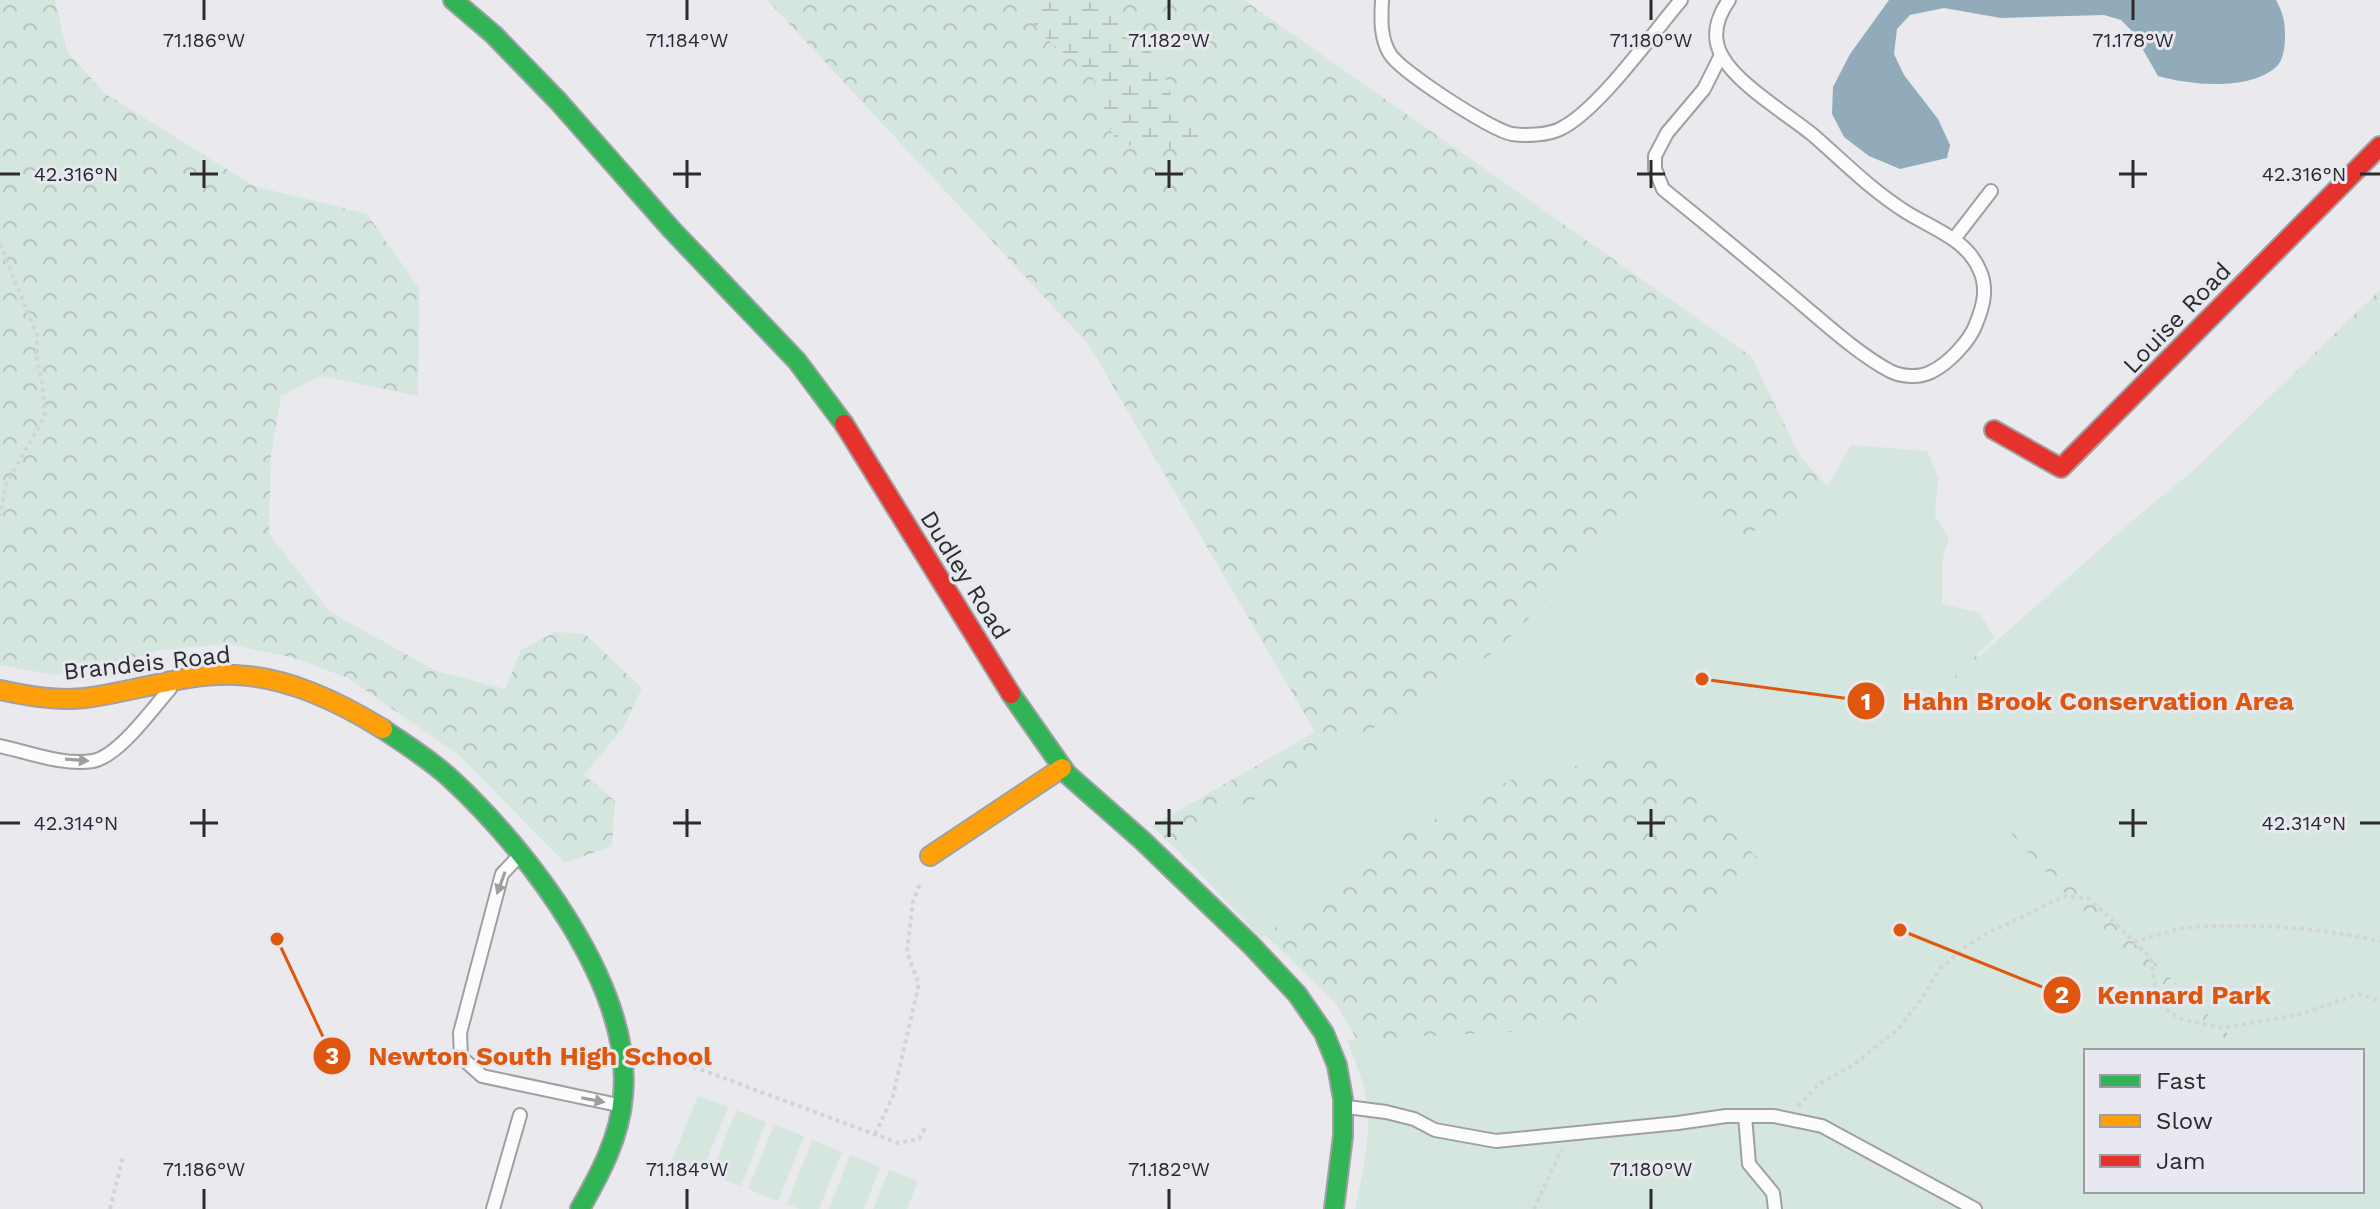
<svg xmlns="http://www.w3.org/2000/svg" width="2380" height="1209" viewBox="0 0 2380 1209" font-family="'Work Sans',sans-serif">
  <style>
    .forest { fill: url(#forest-crowns); fill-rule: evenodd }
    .wetland { fill: url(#wetland-marsh) }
    .green { fill: #d5e6df }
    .water { fill: #92abba }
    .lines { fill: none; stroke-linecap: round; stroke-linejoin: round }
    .lane-casing { stroke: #a0a0a3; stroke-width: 16 }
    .fast-casing { stroke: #a0a0a3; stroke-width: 22 }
    .slow-casing { stroke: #a0a0a3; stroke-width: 22 }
    .jam-casing { stroke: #a0a0a3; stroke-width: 22 }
    .path { stroke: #d4d4d4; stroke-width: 4; stroke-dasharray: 4 4; stroke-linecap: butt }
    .lane { stroke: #fcfcfc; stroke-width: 12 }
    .fast { stroke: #30b455; stroke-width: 18 }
    .slow { stroke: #ff9f0a; stroke-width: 18 }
    .jam { stroke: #e5322d; stroke-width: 18 }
    .oneway { fill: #9e9e9f }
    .ticks { fill: none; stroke: #2b2b2e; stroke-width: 3 }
    .labels { text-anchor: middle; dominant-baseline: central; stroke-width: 6; stroke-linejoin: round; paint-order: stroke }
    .street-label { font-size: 24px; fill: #2b2b2e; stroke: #e7e8f0 }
    .ticks-label { font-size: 20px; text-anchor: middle; fill: #2b2b2e; stroke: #e7e8f0; stroke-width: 6; stroke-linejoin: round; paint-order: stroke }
    .leader { fill: none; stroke: #df570e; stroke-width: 3 }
    .callout-dot { fill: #df570e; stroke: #e7e8f0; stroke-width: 3 }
    .mark-label { font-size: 24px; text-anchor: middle; font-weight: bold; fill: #fff }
    .callout-label { font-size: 26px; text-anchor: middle; font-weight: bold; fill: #df570e; stroke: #e7e8f0; stroke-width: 6; stroke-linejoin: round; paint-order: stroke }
  </style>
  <defs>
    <pattern id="forest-crowns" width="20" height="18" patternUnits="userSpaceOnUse" patternTransform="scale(2)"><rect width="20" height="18" fill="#d5e6df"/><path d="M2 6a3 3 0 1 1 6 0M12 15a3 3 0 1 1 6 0" fill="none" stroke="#b7c5c0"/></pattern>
    <pattern id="wetland-marsh" width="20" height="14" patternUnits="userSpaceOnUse" patternTransform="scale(2)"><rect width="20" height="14" fill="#d5e6df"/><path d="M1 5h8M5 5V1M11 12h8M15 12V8" fill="none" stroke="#b7c5c0"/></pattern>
  </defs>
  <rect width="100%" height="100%" fill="#e9e9ee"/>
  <path class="forest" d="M 0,0 L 55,0 L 67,51 L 104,93 L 254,186 L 367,214 L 419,288 L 418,396 L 321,376 L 281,396 L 271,455 L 269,534 L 330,612 L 436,671 L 505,689 L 521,650 L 555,632 L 585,634 L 642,688 L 623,728 L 584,775 L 615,801 L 612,846 L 565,863 L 459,755 L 348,678 L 294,658 L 228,644 L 160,650 L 115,664 L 55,675 L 0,665 Z
    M 767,0 L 1244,0 L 1751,356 L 1800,456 L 1989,668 L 2380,290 L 2380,1209 L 1548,1209 L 1387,1091 L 1335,1002 L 1152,826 L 1315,732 L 1089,345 ZM 2086,1051 L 2362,1051 L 2362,1191 L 2086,1191 Z"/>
  <path class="wetland" d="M 1030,0 L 1086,0 L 1102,7 L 1153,54 L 1166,80 L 1173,101 L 1181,114 L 1194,123 L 1204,139 L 1197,151 L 1123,145 C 1119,141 1113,136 1111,131 C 1102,113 1104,89 1089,73 C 1071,56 1020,28 1030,0 Z"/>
  <path class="green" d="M 2380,300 L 2380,1183 L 2362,1166 L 2362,1051 L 2245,1051 L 1926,739 L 2063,891 L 2235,1051 L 2086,1051 L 2086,1191 L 2362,1191 L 2362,1169 L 2380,1186 L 2380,1209 L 1355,1209 C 1363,1172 1374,1127 1364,1089 C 1360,1072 1353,1056 1347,1040 L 1585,1028 L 1765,865 L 1647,751 L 1513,779 L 1388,843 L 1261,938 L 1175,847 L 1364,734 L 1497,650 L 1670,476 L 1736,540 L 1821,498 L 1851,445 L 1927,451 L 1938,477 L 1935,516 L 1949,538 L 1942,562 L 1942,604 L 1980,613 L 1994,638 L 1924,706 L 2119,532 L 2318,367 Z
    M 698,1096 L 728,1107 L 702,1172 L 672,1160 Z
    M 736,1110 L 766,1122 L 741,1186 L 711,1175 Z
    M 774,1125 L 804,1136 L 778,1201 L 748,1189 Z
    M 812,1140 L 842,1152 L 819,1209 L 799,1209 L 787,1204 Z
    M 850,1155 L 880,1167 L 864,1209 L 829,1209 Z
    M 889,1170 L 918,1181 L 907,1209 L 873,1209 Z"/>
  <path class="water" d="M 1889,0 L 2276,0 C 2283,13 2285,21 2285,35 C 2285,44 2284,58 2278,65 C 2252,92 2189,85 2158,76 L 2133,32 L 2121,20 L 2104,15 L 2001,18 L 1944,8 L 1910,15 L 1897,29 L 1894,54 L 1904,75 L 1938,119 L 1950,145 L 1947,158 L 1900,169 L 1869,156 L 1844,137 L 1832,114 L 1833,87 L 1850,54 Z"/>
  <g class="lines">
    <g class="lane-casing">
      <path id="lane" d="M 1382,0 C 1381,18 1380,38 1390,54 C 1400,71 1491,130 1512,134 C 1525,136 1548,135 1560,129 C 1598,111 1652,34 1681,0
        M 1721,55 L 1704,89 L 1667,133 L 1655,156 L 1655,169 L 1663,189 C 1710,227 1757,266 1803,305 C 1829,327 1860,355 1890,371 C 1902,377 1919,378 1931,372 C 1948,364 1970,341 1976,324 C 1983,307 1988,289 1980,271 C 1967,239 1933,229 1906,212 C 1871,190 1844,162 1813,135 C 1787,114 1737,84 1722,56 C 1711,37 1717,17 1729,0
        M 1954,239 L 1991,191
        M 0,746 C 28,752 64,766 93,761 C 119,756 152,709 170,689
        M 519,856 L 502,874 L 460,1033 L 461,1057 L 482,1076 L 618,1105
        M 1347,1107 L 1386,1112 L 1414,1119 L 1435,1130 L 1496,1141 L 1678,1123 L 1726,1116 L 1774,1116 L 1822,1126 L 1975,1209
        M 1745,1116 L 1749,1164 L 1773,1193 L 1775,1209
        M 493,1209 L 520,1115"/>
    </g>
    <g class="fast-casing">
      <path id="fast" d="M 453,0 L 494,35 L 558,101 L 672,230 L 797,361 L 844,424
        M 1011,694 L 1067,774 L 1143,841 L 1251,945 L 1297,994 L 1324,1033 L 1337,1065 L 1343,1099 L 1343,1136 L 1334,1209
        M 383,729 C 406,745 431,760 451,779 C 528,850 634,987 623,1096 C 620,1137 600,1174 580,1209"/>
    </g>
    <g class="slow-casing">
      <path id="slow" d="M 0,690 C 28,696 56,701 85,698 C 135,692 184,673 235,675 C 288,677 339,702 383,729
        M 930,856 L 1062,768"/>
    </g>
    <g class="jam-casing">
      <path id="jam" d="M 844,424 L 1011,694
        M 1994,430 L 2061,468 L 2380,146"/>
    </g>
    <path class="path" d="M 0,244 L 37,335 L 37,361 L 42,382 L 45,416 L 6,484 L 0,516
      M 2134,942 C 2153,937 2175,928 2194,927 C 2256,923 2320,928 2380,941
      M 649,1062 L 662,1055 L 898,1143 L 919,1139 L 925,1128
      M 1798,1106 L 1819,1084 L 1853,1065 L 1899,1028 L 1922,998 L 1939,970 L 1964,948 L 1986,934 L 2065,896 L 2090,899 L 2150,957 L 2159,1005 L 2181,1019 L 2223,1028 L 2301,1014 L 2359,994 L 2380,1001
      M 875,1134 L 893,1096 L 919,984 L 907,952 L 913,901 L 921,881
      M 110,1209 L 123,1157
      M 1534,1209 L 1562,1149"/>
    <use href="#lane" class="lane"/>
    <use href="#fast" class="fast"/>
    <use href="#slow" class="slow"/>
    <use href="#jam" class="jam"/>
  </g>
  <defs><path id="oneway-solid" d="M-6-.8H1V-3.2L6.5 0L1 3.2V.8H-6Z" transform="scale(2)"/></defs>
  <g class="oneway">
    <use href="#oneway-solid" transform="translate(77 760) rotate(4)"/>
    <use href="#oneway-solid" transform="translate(501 883) rotate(110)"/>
    <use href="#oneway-solid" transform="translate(593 1100) rotate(11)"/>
  </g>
  <path class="ticks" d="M 204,0 L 204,20M 687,0 L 687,20M 1169,0 L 1169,20M 1651,0 L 1651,20M 2133,0 L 2133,20M 204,160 L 204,188M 687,160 L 687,188M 1169,160 L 1169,188M 1651,160 L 1651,188M 2133,160 L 2133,188M 0,174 L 20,174M 190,174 L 218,174M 673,174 L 701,174M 1155,174 L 1183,174M 1637,174 L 1665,174M 2119,174 L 2147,174M 2360,174 L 2380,174M 204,809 L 204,837M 687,809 L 687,837M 1169,809 L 1169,837M 1651,809 L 1651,837M 2133,809 L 2133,837M 0,823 L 20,823M 190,823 L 218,823M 673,823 L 701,823M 1155,823 L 1183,823M 1637,823 L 1665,823M 2119,823 L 2147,823M 2360,823 L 2380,823M 204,1189 L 204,1209M 687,1189 L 687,1209M 1169,1189 L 1169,1209M 1651,1189 L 1651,1209"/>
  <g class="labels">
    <g class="street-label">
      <text transform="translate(2177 318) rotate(-46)">Louise Road</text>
      <text transform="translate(965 575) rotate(58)">Dudley Road</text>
      <text transform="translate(147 663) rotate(-6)">Brandeis Road</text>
    </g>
  </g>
  <g class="ticks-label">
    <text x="204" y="47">71.186°W</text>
    <text x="687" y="47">71.184°W</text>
    <text x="1169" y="47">71.182°W</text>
    <text x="1651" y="47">71.180°W</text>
    <text x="2133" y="47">71.178°W</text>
    <text x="76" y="181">42.316°N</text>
    <text x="2304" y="181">42.316°N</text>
    <text x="76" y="830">42.314°N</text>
    <text x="2304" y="830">42.314°N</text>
    <text x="204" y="1176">71.186°W</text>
    <text x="687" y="1176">71.184°W</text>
    <text x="1169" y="1176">71.182°W</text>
    <text x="1651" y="1176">71.180°W</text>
  </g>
  <path class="leader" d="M1702 679L1866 701M1900 930L2062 995M277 939L332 1056"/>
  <g class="callout-dot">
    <circle cx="1702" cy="679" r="8"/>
    <circle cx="1900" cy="930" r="8"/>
    <circle cx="277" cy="939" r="8"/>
    <circle cx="1866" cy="701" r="20"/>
    <circle cx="2062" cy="995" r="20"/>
    <circle cx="332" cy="1056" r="20"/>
  </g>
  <g class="mark-label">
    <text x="1866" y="710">1</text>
    <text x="2062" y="1003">2</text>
    <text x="332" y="1064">3</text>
  </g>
  <g class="callout-label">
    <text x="2098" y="710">Hahn Brook Conservation Area</text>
    <text x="2184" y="1004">Kennard Park</text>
    <text x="540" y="1065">Newton South High School</text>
  </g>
  <rect x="2084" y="1049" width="280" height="144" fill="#e7e8f0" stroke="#9c9ca2" stroke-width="2"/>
  <rect x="2100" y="1075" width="40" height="12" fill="#30b455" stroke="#9c9ca2" stroke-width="2"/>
  <text x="2156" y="1089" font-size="24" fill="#2b2b2e">Fast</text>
  <rect x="2100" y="1115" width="40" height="12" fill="#ff9f0a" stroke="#9c9ca2" stroke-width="2"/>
  <text x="2156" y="1129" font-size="24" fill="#2b2b2e">Slow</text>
  <rect x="2100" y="1155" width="40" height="12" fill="#e5322d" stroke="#9c9ca2" stroke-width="2"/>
  <text x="2156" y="1169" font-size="24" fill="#2b2b2e">Jam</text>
</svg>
